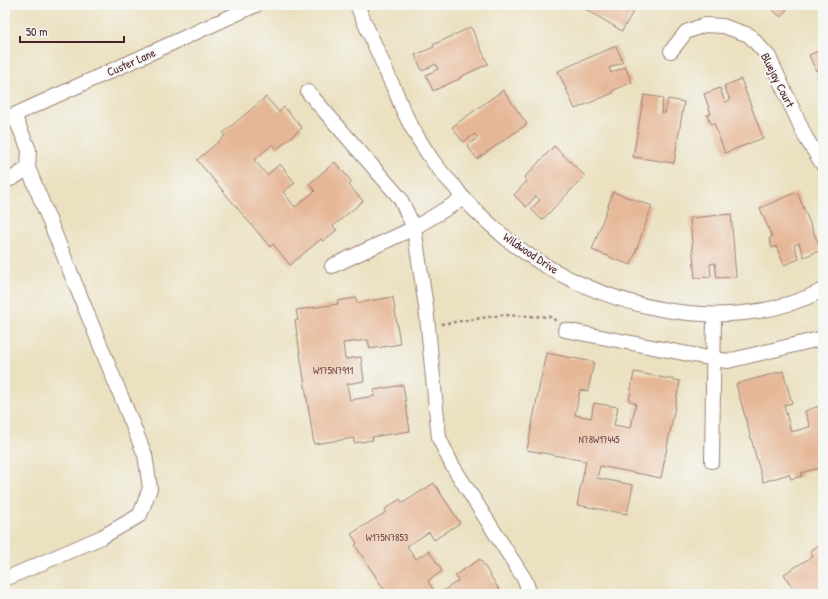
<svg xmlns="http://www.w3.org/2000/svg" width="828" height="599" viewBox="0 0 828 599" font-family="'Patrick Hand',sans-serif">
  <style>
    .building { fill: #e6b797 }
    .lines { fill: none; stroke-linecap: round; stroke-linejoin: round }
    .minor-casing { stroke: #9a8076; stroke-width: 16 }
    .path { stroke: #9a8076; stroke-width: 2.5; stroke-dasharray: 3 3; stroke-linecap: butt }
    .minor { stroke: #fff; stroke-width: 14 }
    .labels { text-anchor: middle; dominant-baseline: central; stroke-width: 4; stroke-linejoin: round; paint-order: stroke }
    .number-label { font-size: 10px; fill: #714546 }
    .street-label { font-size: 12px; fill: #4a1f2b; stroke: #f6f6f2 }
  </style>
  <rect width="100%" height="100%" fill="#f6f6f2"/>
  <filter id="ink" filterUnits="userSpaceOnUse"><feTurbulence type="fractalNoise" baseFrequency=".025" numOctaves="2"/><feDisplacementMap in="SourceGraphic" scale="8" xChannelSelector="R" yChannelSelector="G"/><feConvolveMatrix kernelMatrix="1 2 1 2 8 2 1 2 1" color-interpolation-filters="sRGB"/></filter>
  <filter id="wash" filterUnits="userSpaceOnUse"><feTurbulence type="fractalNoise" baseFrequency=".012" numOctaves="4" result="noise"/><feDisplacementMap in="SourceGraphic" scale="16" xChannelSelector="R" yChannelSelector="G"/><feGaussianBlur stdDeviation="0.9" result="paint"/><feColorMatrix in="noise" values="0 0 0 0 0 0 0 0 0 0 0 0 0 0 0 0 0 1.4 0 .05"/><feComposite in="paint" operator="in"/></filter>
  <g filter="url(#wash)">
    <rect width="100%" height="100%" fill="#ebe1c1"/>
    <g id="blocks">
      <path class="building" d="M 579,5 L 637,5 L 622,31 Z
        M 761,5 L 790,5 L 781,17 L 766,5 L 764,7 Z
        M 471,27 L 488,64 L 460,77 L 461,78 L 433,91 L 426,75 L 438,69 L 436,64 L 422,71 L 415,55 L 434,47 L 433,45 Z
        M 616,46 L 623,62 L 609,68 L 611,73 L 625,67 L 632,82 L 612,91 L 613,93 L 575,109 L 558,71 Z
        M 823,49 L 823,67 L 816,71 L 809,55 Z
        M 823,73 L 823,89 L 817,76 Z
        M 741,79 L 763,138 L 725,153 L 714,123 L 711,124 L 707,115 L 711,114 L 704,94 L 720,88 L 725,102 L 730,100 L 724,86 Z
        M 503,90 L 527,124 L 477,159 L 467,145 L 478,138 L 475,134 L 463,142 L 452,127 Z
        M 644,95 L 663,98 L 661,113 L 665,113 L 668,99 L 684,102 L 674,163 L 633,157 Z
        M 266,97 L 279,112 L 284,107 L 302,128 L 277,149 L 273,144 L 254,160 L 267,175 L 280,164 L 295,183 L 283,192 L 295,207 L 315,191 L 309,184 L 335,162 L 352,182 L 349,185 L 363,201 L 333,226 L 337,230 L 323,241 L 321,239 L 290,265 L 273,244 L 270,247 L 197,160 L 225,136 L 223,133 Z
        M 554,146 L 585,176 L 542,220 L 531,209 L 540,200 L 536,196 L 526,207 L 514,195 L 527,181 L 524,178 Z
        M 613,192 L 652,206 L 631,265 L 611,258 L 611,257 L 592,250 Z
        M 797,192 L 821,250 L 804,257 L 799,243 L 794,245 L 799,259 L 784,265 L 776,246 L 772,248 L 769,239 L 772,237 L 760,208 Z
        M 731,214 L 736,277 L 717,278 L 715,263 L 710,264 L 711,277 L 695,278 L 690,218 Z
        M 393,297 L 400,344 L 370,349 L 368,340 L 343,343 L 345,359 L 361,357 L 364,381 L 347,384 L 350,400 L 375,396 L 374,390 L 403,385 L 410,431 L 372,437 L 373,440 L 354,443 L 354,438 L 314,444 L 295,321 L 298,320 L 296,310 L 338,304 L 337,301 L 356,298 L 357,303 Z
        M 546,353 L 594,362 L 588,391 L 580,390 L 575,415 L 591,418 L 594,403 L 618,407 L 614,425 L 631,428 L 636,403 L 629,401 L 634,372 L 680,381 L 661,478 L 600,466 L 597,478 L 633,485 L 627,514 L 577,505 L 586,461 L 527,450 Z
        M 783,371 L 792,403 L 784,405 L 791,432 L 810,427 L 805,411 L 823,405 L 823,467 L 801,473 L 802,476 L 791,479 L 789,474 L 763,482 L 736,384 Z
        M 434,483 L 460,523 L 434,540 L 429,532 L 407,546 L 416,559 L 429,551 L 442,571 L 428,581 L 436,594 L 387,594 L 355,545 L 357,543 L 351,534 L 386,512 L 385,509 L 400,499 L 403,503 Z
        M 823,543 L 823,594 L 796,594 L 784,574 L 813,556 L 810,551 Z
        M 480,559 L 502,594 L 438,594 L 458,581 L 455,575 Z"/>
    </g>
  </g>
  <g filter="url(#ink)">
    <use href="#blocks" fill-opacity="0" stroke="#9a8076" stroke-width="1"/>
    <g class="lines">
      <g class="minor-casing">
        <path id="minor" d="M 357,5 C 368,31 380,56 391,82 C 396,91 399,101 403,110 C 412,129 423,147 435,164 C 441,172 448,180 455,187 C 458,191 461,196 465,200 C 478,214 493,227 508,240 C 591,306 724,341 823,290
          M 671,51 L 686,32 L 704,25 L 723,26 L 749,35 L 769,57 L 806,138 L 823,165
          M 308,92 L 400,198 L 414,228 L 464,198
          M 5,119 L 256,5
          M 5,181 L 13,178 L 28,168 L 29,150 L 14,115
          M 332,266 L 414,228 L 426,307 L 439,438 L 452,465 L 525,580 L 530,594
          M 565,330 L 714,359 L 728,361 L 823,338
          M 712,461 L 714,315
          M 5,579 L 102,537 L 140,515 L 150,488 L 145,455 L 28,168"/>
      </g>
      <path class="path" d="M 441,324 L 502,315 L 552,317 L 556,321"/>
      <use href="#minor" class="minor"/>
    </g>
  </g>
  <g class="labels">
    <g class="number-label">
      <text x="333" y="370">W175N7911</text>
      <text x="599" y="439">N78W17445</text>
      <text x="387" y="537">W175N7853</text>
    </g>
    <g class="street-label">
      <text transform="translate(131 62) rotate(-24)">Custer Lane</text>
      <text transform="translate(778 80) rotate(63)">Bluejay Court</text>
      <text transform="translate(531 253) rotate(34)">Wildwood Drive</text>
    </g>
  </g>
  <rect width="828" height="599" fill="none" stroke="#f6f6f2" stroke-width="20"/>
  <path d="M20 36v6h104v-6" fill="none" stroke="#4a1f2b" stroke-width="2"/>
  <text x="26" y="36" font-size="12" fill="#4a1f2b" stroke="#f6f6f2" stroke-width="3" paint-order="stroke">50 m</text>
</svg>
